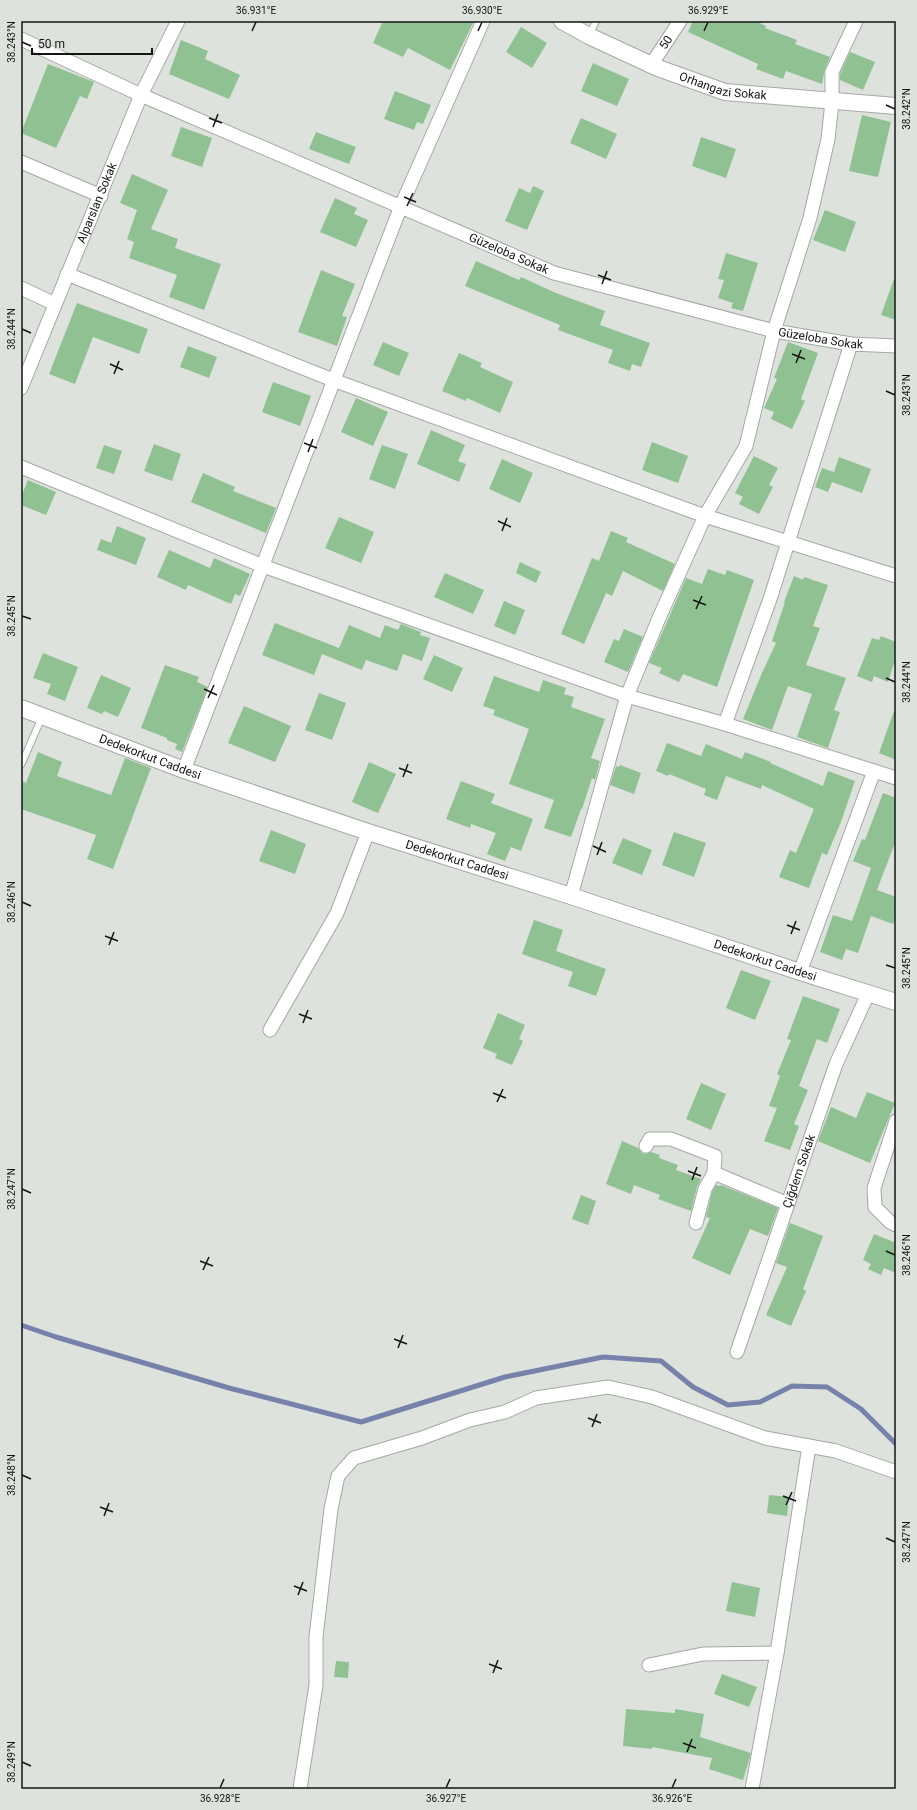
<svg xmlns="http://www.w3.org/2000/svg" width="917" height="1810" viewBox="0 0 917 1810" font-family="Roboto,sans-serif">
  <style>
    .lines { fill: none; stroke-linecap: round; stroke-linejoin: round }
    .stream { stroke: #7782aa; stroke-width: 5 }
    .building { fill: #90c192 }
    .service-casing { stroke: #a4a8a4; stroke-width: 8 }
    .minor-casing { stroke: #a4a8a4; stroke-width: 15 }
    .tertiary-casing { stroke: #a4a8a4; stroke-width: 18 }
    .service { stroke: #fff; stroke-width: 6 }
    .minor { stroke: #fff; stroke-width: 13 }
    .tertiary { stroke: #fff; stroke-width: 16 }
    .ticks { fill: none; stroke: #131513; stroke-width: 1.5 }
    .labels { text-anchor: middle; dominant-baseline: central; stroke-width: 4; stroke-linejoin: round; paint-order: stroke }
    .street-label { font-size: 12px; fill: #131513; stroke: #dde2dd }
    .neatline { fill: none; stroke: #131513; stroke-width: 1.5 }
    .ticks-label { font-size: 10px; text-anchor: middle; fill: #131513 }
  </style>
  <rect width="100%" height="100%" fill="#dde2dd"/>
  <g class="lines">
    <path class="stream" d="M 21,1325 L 56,1337 L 229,1388 L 361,1422 L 505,1377 L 603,1357 L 661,1361 L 693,1387 L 728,1405 L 760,1402 L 792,1386 L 827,1387 L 861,1409 L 896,1444"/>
  </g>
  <path class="building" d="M 383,21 L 474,21 L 450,70 L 408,48 L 403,57 L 373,43 Z
    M 693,21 L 755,21 L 766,26 L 765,28 L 797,40 L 795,44 L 830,57 L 825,69 L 822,84 L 786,71 L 783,79 L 756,69 L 758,64 L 688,32 Z
    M 521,27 L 547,43 L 532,68 L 506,52 Z
    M 181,40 L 208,51 L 205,59 L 240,75 L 229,99 L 169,74 Z
    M 850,52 L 875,62 L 863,90 L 840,80 L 840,74 Z
    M 593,63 L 629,79 L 617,106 L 581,91 Z
    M 48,64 L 94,82 L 87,99 L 80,96 L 56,148 L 21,133 Z
    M 395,91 L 431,105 L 423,124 L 417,122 L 414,130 L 384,119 Z
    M 862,115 L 891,122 L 878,177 L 849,171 Z
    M 581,118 L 617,134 L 606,159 L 570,143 Z
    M 181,127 L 212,138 L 202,167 L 171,156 Z
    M 316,132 L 356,147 L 349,164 L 309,149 Z
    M 701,137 L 736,149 L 726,178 L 692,166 Z
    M 132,174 L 168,190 L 151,229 L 178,239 L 175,248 L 221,264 L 204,310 L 169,297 L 177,275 L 129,258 L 134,242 L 127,239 L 137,210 L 120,203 Z
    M 533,186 L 544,191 L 527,230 L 505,221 L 519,188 L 530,193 Z
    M 335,198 L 357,208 L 354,214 L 368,220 L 356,247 L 320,232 Z
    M 825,210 L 856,222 L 845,252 L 813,240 Z
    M 726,253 L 758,263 L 743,311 L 731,308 L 733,303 L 718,298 L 724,280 L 718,279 Z
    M 476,261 L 519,280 L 521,277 L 556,293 L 605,311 L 600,325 L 650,343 L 641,367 L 632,364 L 630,371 L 608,363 L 613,350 L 558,330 L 560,325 L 465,286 Z
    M 321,270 L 355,284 L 342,316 L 347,317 L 337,346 L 298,332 Z
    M 894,279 L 896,279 L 896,320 L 881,315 Z
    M 77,303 L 148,329 L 139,354 L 93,337 L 75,384 L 49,374 Z
    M 383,342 L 409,353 L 399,376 L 373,365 Z
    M 788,342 L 818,353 L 801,399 L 805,401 L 792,429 L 771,419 L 774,412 L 764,408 L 777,379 L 774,378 Z
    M 188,346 L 217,357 L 209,378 L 180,367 Z
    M 459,353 L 482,363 L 480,367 L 513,382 L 500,413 L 467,398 L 466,401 L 442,391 Z
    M 273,382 L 311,396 L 300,426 L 262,412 Z
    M 356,398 L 388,412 L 373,446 L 341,432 Z
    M 431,430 L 465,445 L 458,461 L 466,464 L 459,482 L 417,464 Z
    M 652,442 L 688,456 L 678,483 L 642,470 Z
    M 154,444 L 181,454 L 172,481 L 144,471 Z
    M 104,445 L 122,451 L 114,474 L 96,468 Z
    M 382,445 L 408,454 L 395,489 L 369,479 Z
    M 754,456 L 778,468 L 769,485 L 773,487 L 759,514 L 739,504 L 743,497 L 735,493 Z
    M 839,457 L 871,469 L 862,493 L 832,482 L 828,492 L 815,487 L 822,468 L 834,472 Z
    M 502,459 L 533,473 L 520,503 L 489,489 Z
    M 203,473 L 235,487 L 233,491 L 276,508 L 266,533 L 191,502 Z
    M 28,480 L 56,492 L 46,515 L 21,505 L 21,497 Z
    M 339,517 L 374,532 L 361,563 L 325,548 Z
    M 117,526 L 146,538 L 136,565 L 97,550 L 101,539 L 111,543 Z
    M 611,531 L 628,538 L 626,542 L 675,564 L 663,591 L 623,571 L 612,596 L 606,593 L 584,644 L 561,634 L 592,558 L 599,561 Z
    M 169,550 L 210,568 L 214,558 L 250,574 L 240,596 L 235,594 L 231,604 L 188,585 L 186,590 L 157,577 Z
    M 520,562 L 541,572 L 536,583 L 516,573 Z
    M 708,569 L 725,575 L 727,570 L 754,580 L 717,687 L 683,674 L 679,682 L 659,673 L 662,668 L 649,663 L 686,578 L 702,584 Z
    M 445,573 L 484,590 L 473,614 L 434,597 Z
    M 794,576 L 803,580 L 804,577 L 828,585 L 813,626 L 820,628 L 806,665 L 846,678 L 834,710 L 840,712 L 828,748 L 797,737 L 812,694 L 788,686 L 772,730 L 743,719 L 762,673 L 776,643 L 772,641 L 785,602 L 784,602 Z
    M 504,601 L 525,610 L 515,635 L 494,626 Z
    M 275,623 L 339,648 L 349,625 L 380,638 L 385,625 L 398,630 L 401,624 L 421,632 L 420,635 L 430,638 L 422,661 L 403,654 L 397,671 L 366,660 L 362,670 L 322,654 L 314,675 L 262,655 Z
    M 624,629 L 643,637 L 628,672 L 604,662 L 614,639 L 619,641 Z
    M 881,636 L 896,642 L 896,657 L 888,682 L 874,676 L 872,682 L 857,676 L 872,638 L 879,640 Z
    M 43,653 L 78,667 L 65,701 L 47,694 L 51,684 L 33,678 Z
    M 434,655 L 463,668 L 452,692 L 423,679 Z
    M 165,665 L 199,677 L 197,682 L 208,687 L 182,752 L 175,749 L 177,744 L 167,740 L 167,738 L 141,728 Z
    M 101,675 L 131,688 L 118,717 L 104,711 L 102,714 L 87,708 Z
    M 494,676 L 539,692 L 543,680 L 566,688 L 564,694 L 574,697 L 571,707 L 605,719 L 591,758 L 600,761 L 595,780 L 592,778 L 582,809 L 581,809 L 571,837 L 544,828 L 554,800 L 509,784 L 529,729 L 493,715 L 495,710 L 483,706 Z
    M 319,693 L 346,703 L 332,740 L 305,730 Z
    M 244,706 L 291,726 L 275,762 L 228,743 Z
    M 894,711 L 896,711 L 896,760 L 879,753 Z
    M 667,743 L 701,756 L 706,744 L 742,759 L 745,752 L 771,762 L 770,763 L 823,786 L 828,771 L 855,781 L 841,822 L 827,855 L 822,853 L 809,888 L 779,877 L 790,850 L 796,853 L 814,809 L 762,785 L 761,789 L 726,776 L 717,800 L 704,795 L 706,789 L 669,774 L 668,776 L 656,771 Z
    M 38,752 L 62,762 L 57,776 L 111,795 L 125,758 L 151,768 L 113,869 L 87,859 L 96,835 L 21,809 L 21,781 L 26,783 Z
    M 369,762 L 396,774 L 378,813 L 352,802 Z
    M 620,765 L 641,773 L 634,794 L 610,785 L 616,766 L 619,767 Z
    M 461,781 L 495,794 L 491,803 L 533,819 L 521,851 L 511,847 L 505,861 L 487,854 L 496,833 L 471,824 L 470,828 L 446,819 Z
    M 883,793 L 896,798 L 896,840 L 877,890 L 896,897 L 896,916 L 893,924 L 871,916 L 858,953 L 846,949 L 842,960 L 820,952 L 833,915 L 852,921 L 871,868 L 853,861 L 862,839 L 865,840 Z
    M 271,830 L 306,844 L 295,874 L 259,861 Z
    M 674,832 L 706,843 L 694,877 L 662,865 Z
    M 623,838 L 652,850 L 642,875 L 612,863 Z
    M 534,920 L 563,930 L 556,951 L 606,969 L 596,996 L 568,986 L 573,972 L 522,954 Z
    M 741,970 L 771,981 L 755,1020 L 726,1008 Z
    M 803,996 L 840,1009 L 827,1043 L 817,1039 L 799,1086 L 808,1090 L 794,1124 L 799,1126 L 790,1150 L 764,1141 L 777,1108 L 769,1106 L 780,1076 L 777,1074 L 791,1040 L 787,1039 Z
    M 498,1013 L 525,1025 L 519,1039 L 523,1041 L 512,1065 L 495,1058 L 497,1054 L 483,1048 Z
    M 701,1083 L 726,1094 L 711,1130 L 686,1119 Z
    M 867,1092 L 895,1103 L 870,1163 L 818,1141 L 831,1107 L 856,1118 Z
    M 622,1141 L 638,1148 L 642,1153 L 646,1154 L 651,1152 L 660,1155 L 659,1158 L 678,1165 L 676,1170 L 701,1179 L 697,1187 L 691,1211 L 658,1199 L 660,1195 L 634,1185 L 631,1194 L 606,1184 Z
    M 716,1185 L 720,1186 L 721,1185 L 778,1208 L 768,1236 L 750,1229 L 730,1275 L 692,1258 L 710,1218 L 706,1217 L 712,1192 Z
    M 581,1195 L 596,1201 L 588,1225 L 572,1219 Z
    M 790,1223 L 823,1236 L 803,1289 L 806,1291 L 791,1326 L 766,1315 L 787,1267 L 776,1263 Z
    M 874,1234 L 896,1243 L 896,1273 L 884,1268 L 881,1275 L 868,1269 L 871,1264 L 863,1260 Z
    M 769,1495 L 789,1497 L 787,1516 L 767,1513 Z
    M 732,1582 L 760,1588 L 755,1617 L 726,1611 Z
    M 336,1661 L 349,1662 L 348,1678 L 334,1677 Z
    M 722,1674 L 757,1687 L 749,1707 L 714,1694 Z
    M 626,1709 L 675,1713 L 675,1709 L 704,1714 L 700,1737 L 751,1753 L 743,1780 L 709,1769 L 712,1758 L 652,1747 L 652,1749 L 623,1746 Z"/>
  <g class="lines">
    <g class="service-casing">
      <path id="service" d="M 589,36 L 596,21
        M 21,765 L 42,717"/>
    </g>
    <g class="minor-casing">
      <g id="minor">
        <path id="s1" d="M 21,39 L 141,95 L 554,273 L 774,331 L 851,344 L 896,346"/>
        <path id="s2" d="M 651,65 L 680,21"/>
        <path d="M 21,162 L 101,196"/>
        <path d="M 67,274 L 333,380 L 705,516 L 896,576"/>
        <path d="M 21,288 L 55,304"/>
        <path id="s3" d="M 21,388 L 141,95 L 178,21"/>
        <path d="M 21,467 L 263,566 L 627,696 L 725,724 L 896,778"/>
        <path d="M 725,724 L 770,599 L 851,344"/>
        <path d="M 184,770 L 401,206 L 483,21"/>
        <path d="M 571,896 L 627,696 L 659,618 L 705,516 L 746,446 L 774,331 L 810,218 L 828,139 L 832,102 L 832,72 L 856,21"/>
        <path d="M 800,972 L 874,771"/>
        <path d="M 270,1030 L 337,913 L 368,832"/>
        <path d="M 896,1121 L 874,1188 L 875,1207 L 890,1222 L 896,1225"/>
        <path d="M 646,1146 L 650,1139 L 671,1139 L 715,1156 L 714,1173 L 788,1204"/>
        <path d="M 696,1223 L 705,1189 L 714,1173"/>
        <path id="s4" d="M 737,1352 L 836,1064 L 868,994"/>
        <path d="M 777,1653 L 809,1446"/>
        <path d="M 649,1665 L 703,1654 L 777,1653 L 752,1789"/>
        <path d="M 300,1789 L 316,1685 L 316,1637 L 331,1509 L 338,1476 L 354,1458 L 422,1438 L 470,1420 L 505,1412 L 536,1398 L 608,1387 L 652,1397 L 765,1438 L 836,1451 L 896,1472"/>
      </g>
    </g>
    <g class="tertiary-casing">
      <g id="tertiary">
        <path id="s5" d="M 562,21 L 589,36 L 658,68 L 725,92 L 896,106"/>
        <path id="s6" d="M 21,708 L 184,770 L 368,832 L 571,896 L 800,972 L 896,1002"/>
      </g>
    </g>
    <use href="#service" class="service"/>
    <use href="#minor" class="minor"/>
    <use href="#tertiary" class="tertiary"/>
  </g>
  <path class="ticks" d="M 252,31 L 256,22M 478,31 L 482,22M 704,31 L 708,22M 22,42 L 31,46M 886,105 L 895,109M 209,118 L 222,123M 213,127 L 218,114M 404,197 L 416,202M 407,206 L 413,193M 598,275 L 611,280M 602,284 L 607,271M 22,329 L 31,333M 792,354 L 805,359M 796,363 L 801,350M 110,364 L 123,370M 114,374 L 119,361M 886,391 L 895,395M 304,443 L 317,448M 308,452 L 313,439M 498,521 L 511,527M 502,531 L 507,518M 693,600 L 706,605M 696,609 L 702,596M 22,616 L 31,619M 886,678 L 895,682M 204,689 L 217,695M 208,698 L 214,685M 399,768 L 412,773M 403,777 L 408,764M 593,846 L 606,852M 597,855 L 602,842M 22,902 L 31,906M 787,925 L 800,930M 791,934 L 796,921M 105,936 L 118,941M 109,945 L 114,932M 886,965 L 895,968M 299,1014 L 312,1019M 303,1023 L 308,1010M 493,1093 L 506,1098M 497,1102 L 503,1089M 688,1171 L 701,1176M 692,1180 L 697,1167M 22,1189 L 31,1193M 886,1251 L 895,1255M 200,1261 L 213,1266M 203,1270 L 209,1257M 394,1339 L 407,1344M 398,1348 L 403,1335M 588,1418 L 601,1423M 592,1427 L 597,1414M 22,1475 L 31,1479M 783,1496 L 796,1501M 786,1505 L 792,1492M 100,1507 L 113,1512M 104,1516 L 109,1503M 886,1538 L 895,1542M 294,1586 L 307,1591M 298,1595 L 303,1582M 489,1664 L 502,1669M 493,1673 L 498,1660M 683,1743 L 696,1748M 687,1752 L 692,1739M 22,1762 L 31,1766M 220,1788 L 224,1779M 446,1788 L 450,1779M 672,1788 L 676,1779"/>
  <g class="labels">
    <g class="street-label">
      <text stroke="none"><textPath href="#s2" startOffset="27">50</textPath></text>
      <text stroke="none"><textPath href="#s5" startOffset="175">Orhangazi Sokak</textPath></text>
      <text stroke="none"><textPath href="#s3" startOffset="200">Alparslan Sokak</textPath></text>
      <text stroke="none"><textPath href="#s1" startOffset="533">Güzeloba Sokak</textPath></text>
      <text stroke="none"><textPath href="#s1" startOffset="857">Güzeloba Sokak</textPath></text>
      <text stroke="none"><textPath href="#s6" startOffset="138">Dedekorkut Caddesi</textPath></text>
      <text stroke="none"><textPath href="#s6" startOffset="462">Dedekorkut Caddesi</textPath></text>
      <text stroke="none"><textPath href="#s6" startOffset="786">Dedekorkut Caddesi</textPath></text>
      <text stroke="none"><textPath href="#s4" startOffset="191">Çiğdem Sokak</textPath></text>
    </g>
  </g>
  <rect width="917" height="1810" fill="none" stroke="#dde2dd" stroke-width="44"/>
  <path d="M32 48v6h120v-6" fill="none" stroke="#131513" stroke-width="2"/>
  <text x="38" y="48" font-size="12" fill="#131513" stroke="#dde2dd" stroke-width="3" paint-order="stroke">50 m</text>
  <rect x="22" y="22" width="873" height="1766" class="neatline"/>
  <g class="ticks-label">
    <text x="256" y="14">36.931°E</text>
    <text x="482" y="14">36.930°E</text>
    <text x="708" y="14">36.929°E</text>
    <text transform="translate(11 42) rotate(-90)" y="4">38.243°N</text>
    <text transform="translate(906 109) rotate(-90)" y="4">38.242°N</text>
    <text transform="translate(11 329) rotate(-90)" y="4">38.244°N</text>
    <text transform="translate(906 395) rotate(-90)" y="4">38.243°N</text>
    <text transform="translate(11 616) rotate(-90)" y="4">38.245°N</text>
    <text transform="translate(906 682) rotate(-90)" y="4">38.244°N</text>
    <text transform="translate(11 902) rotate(-90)" y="4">38.246°N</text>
    <text transform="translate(906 968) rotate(-90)" y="4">38.245°N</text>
    <text transform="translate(11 1189) rotate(-90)" y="4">38.247°N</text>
    <text transform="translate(906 1255) rotate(-90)" y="4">38.246°N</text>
    <text transform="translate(11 1475) rotate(-90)" y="4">38.248°N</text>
    <text transform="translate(906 1542) rotate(-90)" y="4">38.247°N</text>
    <text transform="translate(11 1762) rotate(-90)" y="4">38.249°N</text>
    <text x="220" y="1802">36.928°E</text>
    <text x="446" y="1802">36.927°E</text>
    <text x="672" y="1802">36.926°E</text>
  </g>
</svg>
